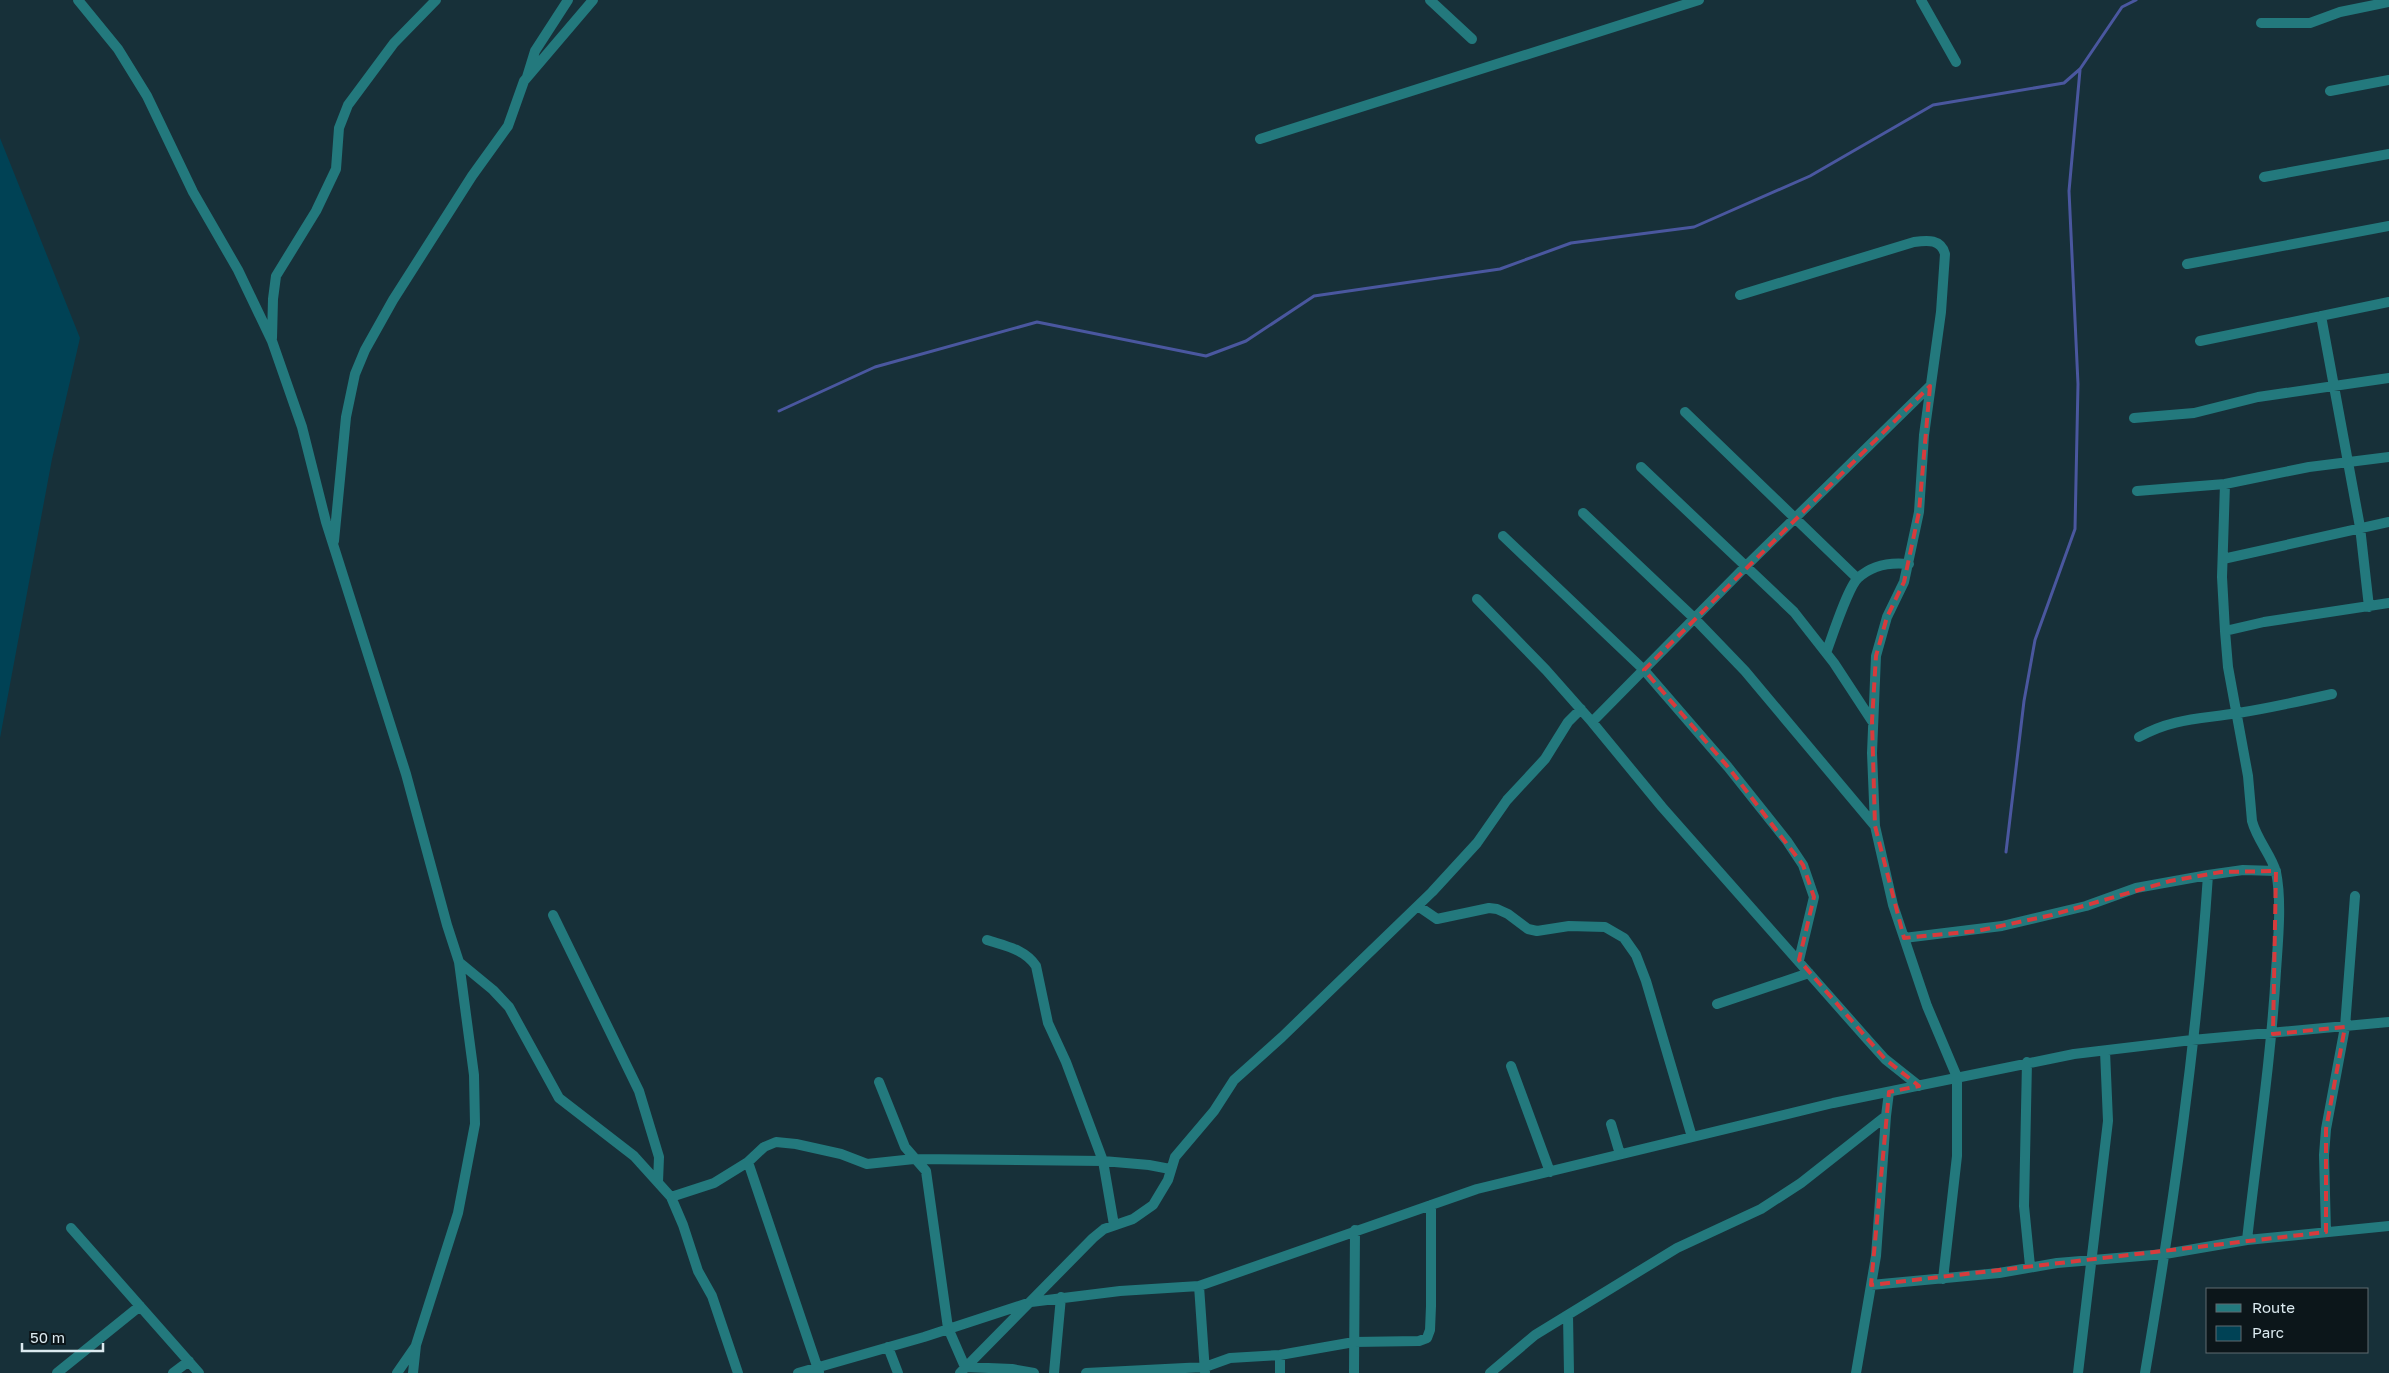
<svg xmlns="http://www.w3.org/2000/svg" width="2389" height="1373" viewBox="0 0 2389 1373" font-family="'Golos Text',sans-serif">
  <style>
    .green { fill: #004255 }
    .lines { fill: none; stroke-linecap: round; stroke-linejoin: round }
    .stream { stroke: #4a579f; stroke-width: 3 }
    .minor { stroke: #23797d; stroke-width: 10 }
    .marked { fill: none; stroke: #d73b3c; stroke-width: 4; stroke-dasharray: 10 6; stroke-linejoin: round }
  </style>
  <rect width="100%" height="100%" fill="#173039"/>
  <path class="green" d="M 0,138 L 80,338 L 52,459 L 0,738 Z"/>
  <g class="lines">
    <path class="stream" d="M 779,411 L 875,367 L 1037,322 L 1206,356 L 1246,341 L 1314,296 L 1500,269 L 1571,243 L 1694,227 L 1810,176 L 1933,105 L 2064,83 L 2080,69 L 2122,7 L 2136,0
      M 2006,852 L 2024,701 L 2035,640 L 2075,529 L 2078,384 L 2069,191 L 2080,70"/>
    <path class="minor" d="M 78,0 L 118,49 L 147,96 L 193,192 L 238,270 L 272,341 L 302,427 L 326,522 L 406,774 L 447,925 L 459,962 L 493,990 L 509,1007 L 559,1098 L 634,1156 L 671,1197 L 683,1225 L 698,1271 L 712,1296 L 738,1373
      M 1430,0 L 1472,39
      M 1921,0 L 1956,62
      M 2261,23 L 2310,23 L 2340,12 L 2389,2
      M 527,77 L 535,51 L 568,0
      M 2330,91 L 2389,80
      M 1260,139 L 1699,0
      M 2264,177 L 2389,154
      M 2187,264 L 2389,226
      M 1740,295 L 1914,242 C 1928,240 1941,239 1945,254 L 1941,312 L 1924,435 L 1919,512 L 1904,582 L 1887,617 L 1876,656 L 1872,753 L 1875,826 L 1893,905 L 1927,1006 L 1957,1077 L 1957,1156 L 1943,1279
      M 2321,316 L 2360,527 L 2369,607
      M 272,338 L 273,299 L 276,276 L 316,211 L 336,169 L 339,128 L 348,105 L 394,43 L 436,0
      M 2200,341 L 2389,302
      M 1685,412 L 1857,578
      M 2134,418 L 2194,413 L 2258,397 L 2389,378
      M 1641,467 L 1794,612 L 1834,663 L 1872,721
      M 2225,484 L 2222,577 L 2225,631 L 2228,667 L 2248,776 L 2252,821 C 2257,840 2272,856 2276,872 C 2282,901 2278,941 2276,971 C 2271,1061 2257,1150 2247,1240
      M 2137,491 L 2225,484 L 2309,467 L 2389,457
      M 1583,513 L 1694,618 L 1745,671 L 1875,826
      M 1503,536 L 1644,670 L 1728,767 L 1787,841 L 1803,865 L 1814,897 L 1799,960
      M 334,541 L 346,417 L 355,374 L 365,350 L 393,300 L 472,176 L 508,126 L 524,81 L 593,0
      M 2223,559 L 2389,522
      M 1477,599 L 1546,670 L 1592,722 L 1662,807 L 1867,1039 L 1885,1059 L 1919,1086
      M 2225,631 L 2264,622 L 2389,603
      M 1826,653 C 1832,637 1848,587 1858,578 C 1872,565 1891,562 1909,564
      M 1592,722 L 1746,566 L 1930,386
      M 2139,737 C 2172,718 2202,719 2238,713 C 2270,708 2301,701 2332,694
      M 1418,906 L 1437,919 L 1489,908 L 1497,909 L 1508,914 L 1528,929 L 1537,931 L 1569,926 L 1605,927 L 1624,938 L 1636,955 L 1646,981 L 1692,1137
      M 553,915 L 639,1091 L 659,1157 L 658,1182
      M 1904,938 L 2002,926 L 2086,906 L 2136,888 L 2208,875
      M 987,940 C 1005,946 1025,949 1036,966 L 1048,1023 L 1066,1062 L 1103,1161 L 1114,1225
      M 1717,1004 L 1809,973
      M 2027,1062 L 2024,1206 L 2030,1266
      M 1511,1066 L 1550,1172
      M 879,1082 L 905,1147 L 926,1171 L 948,1328 L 965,1367 L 1012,1369 L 1034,1373
      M 1611,1124 L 1620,1154
      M 748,1162 L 819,1372
      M 671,1197 L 714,1183 L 748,1162 L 764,1147 L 776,1142 L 796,1144 L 841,1154 L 867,1164 L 914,1159 L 1103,1161 L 1149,1165 L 1170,1169
      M 71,1228 L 199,1373
      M 2326,1232 L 2324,1155 L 2326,1129 L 2345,1027 L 2355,896
      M 1871,1285 L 1999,1273 L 2057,1263 L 2165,1254 L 2247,1240 L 2389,1226
      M 1199,1286 L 1205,1372
      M 1568,1315 L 1569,1373
      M 888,1347 L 898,1373
      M 57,1373 L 140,1306
      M 173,1373 L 189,1361
      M 397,1373 L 415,1347
      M 413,1373 L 416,1345 L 458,1213 L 475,1124 L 474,1075 L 459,962
      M 798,1373 L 924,1337 L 1031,1302 L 1120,1291 L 1199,1286 L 1477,1189 L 1833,1103 L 2074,1054 L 2192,1040 L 2389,1022
      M 960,1373 L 1093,1238 L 1104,1229 L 1133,1219 L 1153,1205 L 1168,1180 L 1175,1157 L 1214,1111 L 1234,1080 L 1282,1037 L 1432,892 L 1477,843 L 1507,800 L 1545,759 L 1568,722 L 1581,709
      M 1054,1373 L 1061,1297
      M 1086,1373 L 1205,1367 L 1230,1358 L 1280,1355 L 1354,1342 L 1419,1341 L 1427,1338 L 1430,1330 L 1431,1306 L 1431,1205
      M 1280,1373 L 1280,1355
      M 1354,1373 L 1355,1230
      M 1490,1373 L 1535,1335 L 1677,1248 L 1761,1209 L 1801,1183 L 1886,1116 L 1889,1092
      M 1856,1373 L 1876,1256 L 1886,1116
      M 2078,1373 L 2108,1121 L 2105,1051
      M 2145,1373 C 2173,1208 2197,1042 2208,875 L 2243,870 L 2276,871"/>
  </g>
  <path class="marked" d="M 1930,386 L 1919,512 L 1904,582 L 1887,617 L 1876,656 L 1872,721 L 1875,826 L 1904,938 L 1977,931 L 2052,915 L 2170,881 L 2221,872 L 2276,871 L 2273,1034 L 2345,1027 L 2326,1129 L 2326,1232 L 1871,1285 L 1889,1092 L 1919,1086 L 1885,1059 L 1799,960 L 1814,897 L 1803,865 L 1728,767 L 1644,670 Z"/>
  <rect x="2206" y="1288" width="162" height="65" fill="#0c161a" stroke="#5f6b70"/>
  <rect x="2216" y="1304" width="25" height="8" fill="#23797d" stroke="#5f6b70"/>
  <text x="2252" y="1313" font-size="15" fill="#dceaf0">Route</text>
  <rect x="2216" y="1326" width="25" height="15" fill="#004255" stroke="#5f6b70"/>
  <text x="2252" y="1338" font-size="15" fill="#dceaf0">Parc</text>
  <path d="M22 1343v8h81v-8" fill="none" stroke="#dceaf0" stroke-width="2.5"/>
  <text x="30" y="1343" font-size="15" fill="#dceaf0" stroke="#0c161a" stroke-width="4" paint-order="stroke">50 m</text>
</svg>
